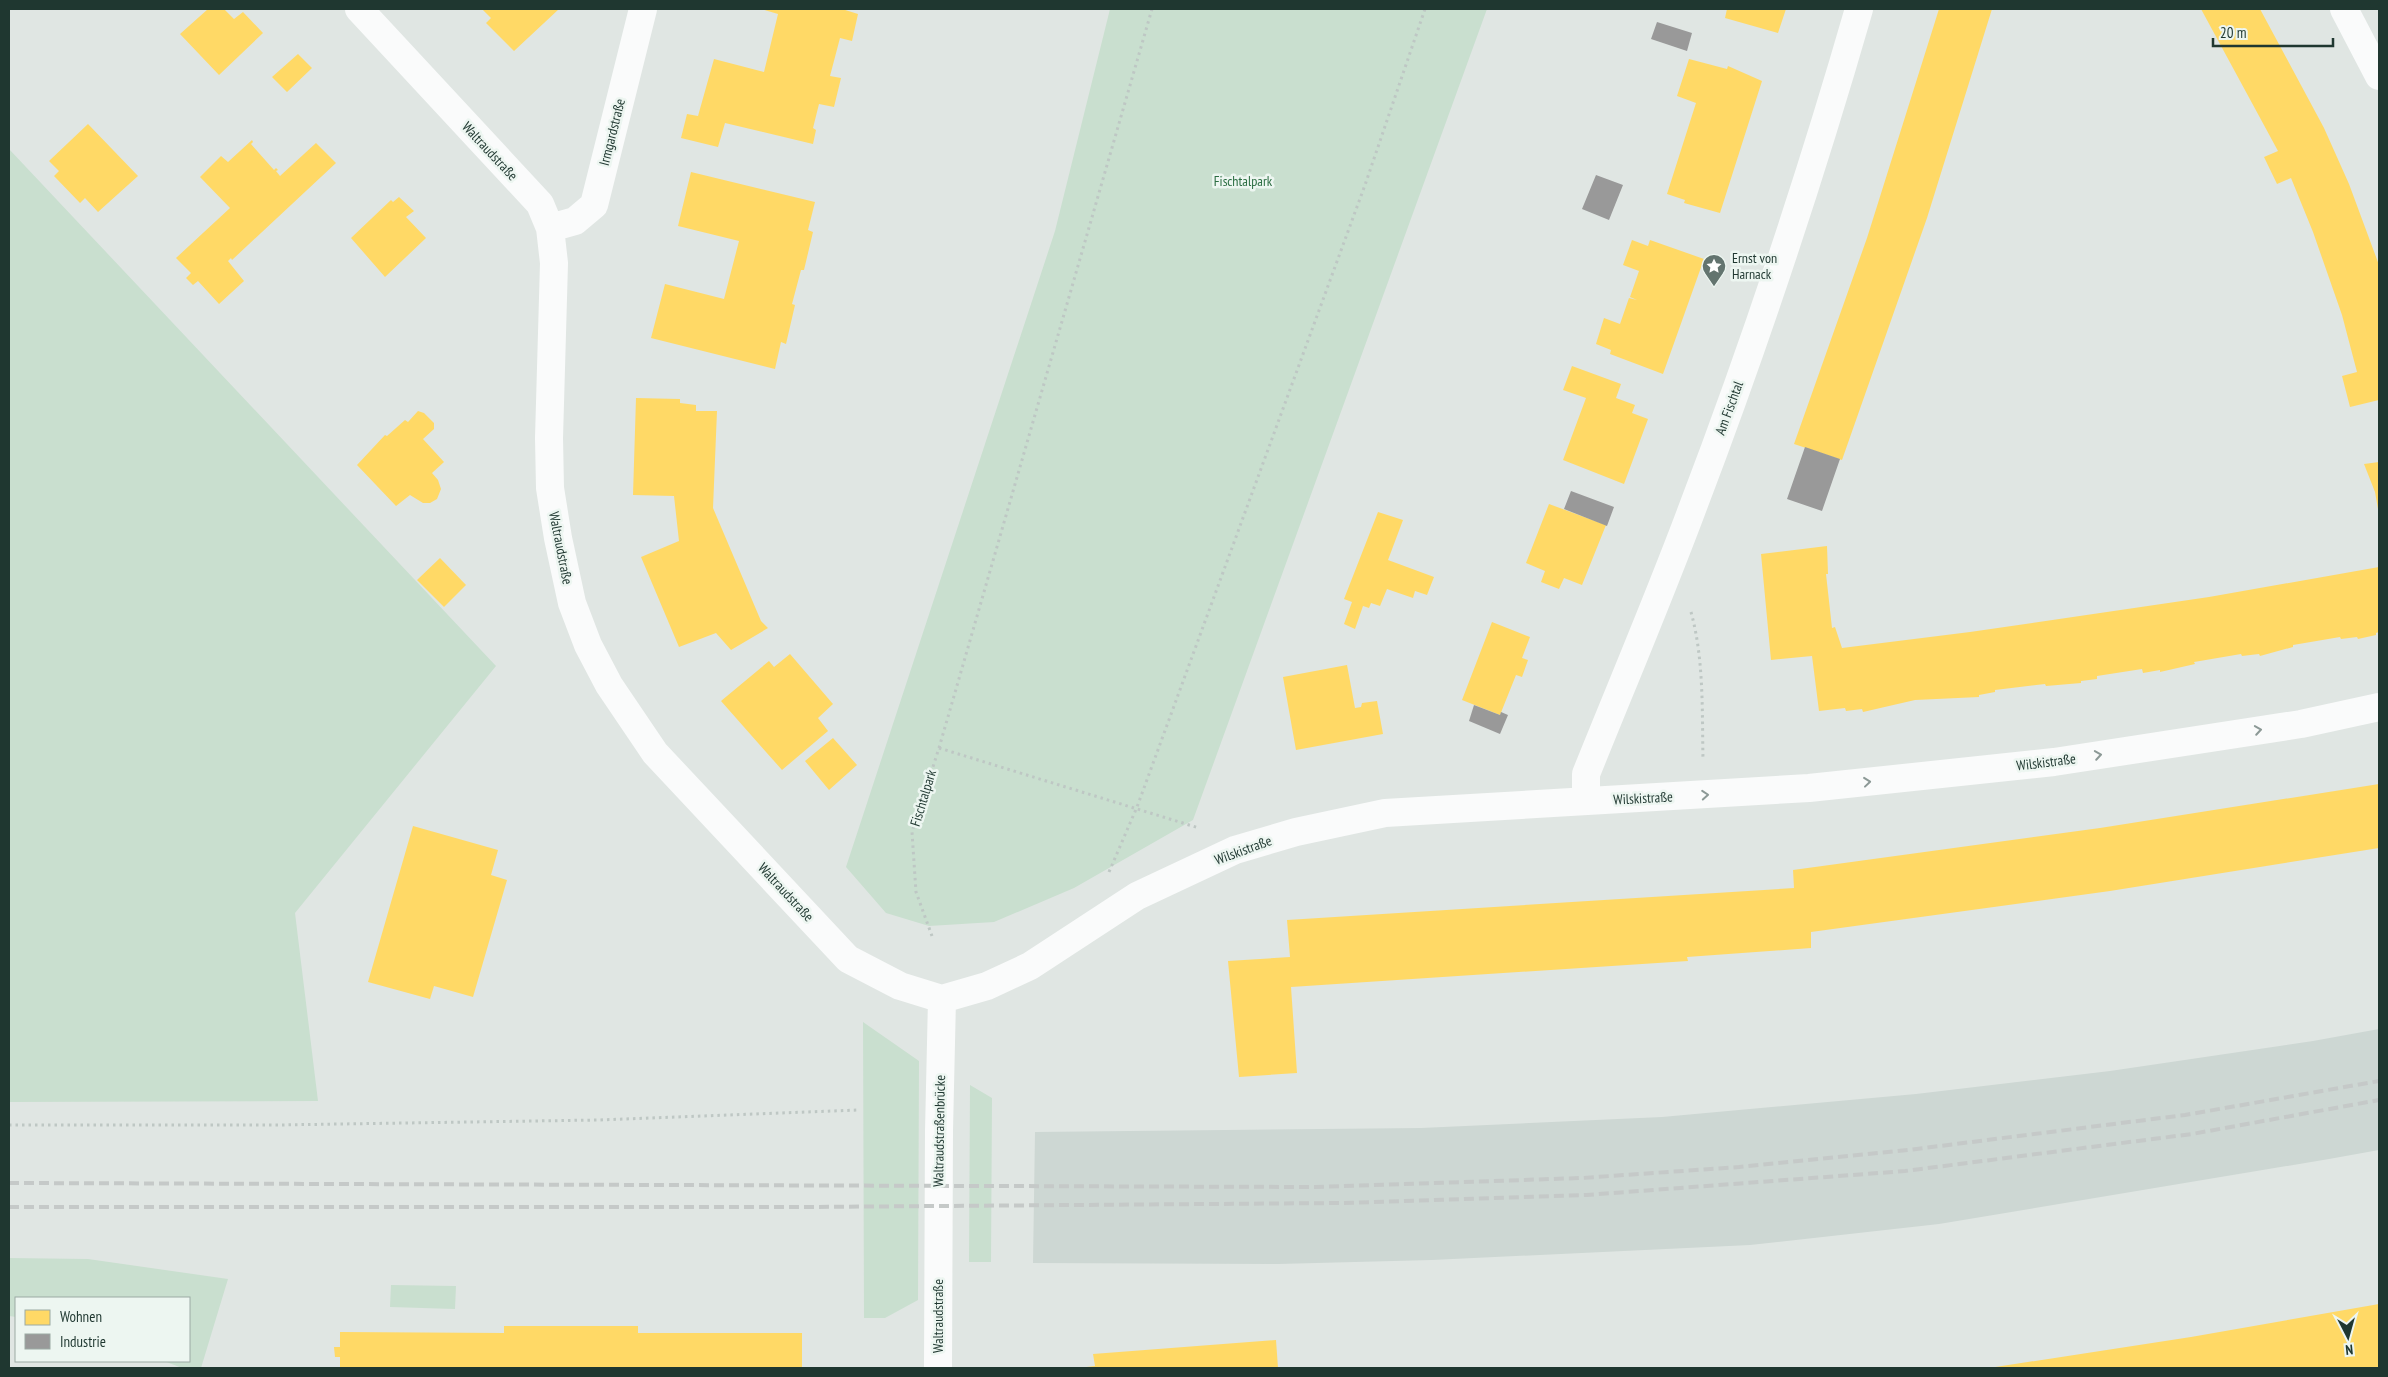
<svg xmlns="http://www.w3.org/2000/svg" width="2388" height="1377" viewBox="0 0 2388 1377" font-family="'PT Sans Narrow',sans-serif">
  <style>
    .built { fill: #cdd7d3 }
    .green { fill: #c9dfcf }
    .homes { fill: #ffd966 }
    .industry { fill: #999 }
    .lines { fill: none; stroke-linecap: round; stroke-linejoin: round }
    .path { stroke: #bec7c4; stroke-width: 3; stroke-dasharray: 2.5 4; stroke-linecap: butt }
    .street { stroke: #fafbfb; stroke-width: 28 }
    .rail { stroke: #c5c9c8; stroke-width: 4; stroke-dasharray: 10 5; stroke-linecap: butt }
    .oneway { stroke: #8c9996 }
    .labels { text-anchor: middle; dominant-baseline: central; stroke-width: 5; stroke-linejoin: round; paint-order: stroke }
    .street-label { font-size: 14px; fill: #1f3730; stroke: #edf6f1 }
    .park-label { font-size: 14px; fill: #2b6d42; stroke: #edf6f1 }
    .poi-label { font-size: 14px; fill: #1f3730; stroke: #edf6f1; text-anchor: start }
  </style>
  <rect width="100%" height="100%" fill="#e0e6e3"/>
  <path class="built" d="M 2379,1029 L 2379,1150 L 2329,1159 L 1939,1224 L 1750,1245 L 1432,1260 L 1278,1264 L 1033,1263 L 1035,1132 L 1421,1128 L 1662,1117 L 1916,1094 L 2110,1071 L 2313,1041 Z"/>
  <path class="green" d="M 1110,9 L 1487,9 L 1193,820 L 1074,888 L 994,922 L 929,926 L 886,913 L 846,867 L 1055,231 Z
    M 9,149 L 496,666 L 295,913 L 318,1101 L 9,1102 Z
    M 863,1022 L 919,1061 L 918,1300 L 885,1318 L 864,1318 Z
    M 970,1085 L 992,1098 L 991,1262 L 969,1262 Z
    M 9,1258 L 88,1259 L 228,1279 L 201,1368 L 182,1368 L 164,1361 L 189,1361 L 189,1298 L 16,1298 L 16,1317 L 9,1316 Z
    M 391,1285 L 456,1286 L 455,1309 L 390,1307 Z"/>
  <path class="homes" d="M 208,9 L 224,9 L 234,19 L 243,12 L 263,33 L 219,75 L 180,34 Z
    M 482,9 L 559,9 L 514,51 L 486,23 L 491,18 Z
    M 761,9 L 842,9 L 858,14 L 852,41 L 840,38 L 830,76 L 841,78 L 834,107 L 819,104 L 813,128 L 816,130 L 813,144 L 725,123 L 718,147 L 681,138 L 687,114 L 698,116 L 714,59 L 764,72 L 778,14 Z
    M 1727,9 L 1786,9 L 1778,33 L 1725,18 Z
    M 1939,9 L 1992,9 L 1927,218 L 1842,460 L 1794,444 L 1867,238 Z
    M 2201,9 L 2260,9 L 2324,128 L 2349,184 L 2379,265 L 2379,400 L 2350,407 L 2342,376 L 2357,372 L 2342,315 L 2313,232 L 2291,178 L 2277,184 L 2264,157 L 2278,151 Z
    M 298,54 L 312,68 L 287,92 L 272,77 Z
    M 1689,59 L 1727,69 L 1728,66 L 1762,81 L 1720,213 L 1684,203 L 1685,200 L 1667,194 L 1696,103 L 1677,96 Z
    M 88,124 L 138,176 L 98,212 L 85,198 L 80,203 L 54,176 L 59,171 L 49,161 Z
    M 252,140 L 253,142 L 251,144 L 274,170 L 276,168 L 278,170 L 276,171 L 280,176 L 316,143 L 336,163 L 232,260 L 231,258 L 228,261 L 244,281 L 219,304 L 198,281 L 193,285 L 186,278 L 191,273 L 176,258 L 230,208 L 200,177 L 221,156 L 228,162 Z
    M 691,172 L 815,202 L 808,230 L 813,232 L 804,270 L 801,270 L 792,304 L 795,305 L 786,344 L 781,342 L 775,369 L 651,338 L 665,284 L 724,299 L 739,241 L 678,226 Z
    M 399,197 L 414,211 L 406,217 L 426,238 L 385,277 L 351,238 L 391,200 L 393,202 Z
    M 1632,240 L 1648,246 L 1650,240 L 1704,259 L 1663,374 L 1610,354 L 1611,350 L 1596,344 L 1604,318 L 1620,324 L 1629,298 L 1637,300 L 1630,297 L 1639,271 L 1623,265 Z
    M 1572,366 L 1621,384 L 1616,398 L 1635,405 L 1632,413 L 1648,419 L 1624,484 L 1563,460 L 1586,398 L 1563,390 Z
    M 636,398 L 680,399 L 680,403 L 696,405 L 696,411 L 717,411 L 713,508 L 761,621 L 768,628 L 731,650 L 716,633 L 679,647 L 641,557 L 679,541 L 674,496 L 633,495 Z
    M 418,411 L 424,413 L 434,423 L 434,429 L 423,439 L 444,462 L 432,473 L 438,480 L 441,489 L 437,499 L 430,503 L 423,503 L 410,495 L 396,506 L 357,465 L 385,435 L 387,436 L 405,420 L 408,422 Z
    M 2379,462 L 2379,509 L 2378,509 L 2375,492 L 2364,464 Z
    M 1549,504 L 1606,525 L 1582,585 L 1564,578 L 1559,589 L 1541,582 L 1545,571 L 1526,563 Z
    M 1378,512 L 1403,520 L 1388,560 L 1434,577 L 1427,595 L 1415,591 L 1413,598 L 1387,589 L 1380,606 L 1371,603 L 1369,608 L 1363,606 L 1355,629 L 1344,624 L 1352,602 L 1344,599 Z
    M 1827,546 L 1828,574 L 1826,574 L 1832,628 L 1835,627 L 1842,648 L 1970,632 L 2209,597 L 2379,567 L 2379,632 L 2376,633 L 2376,635 L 2358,639 L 2357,637 L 2341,639 L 2340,637 L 2293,645 L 2293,647 L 2260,656 L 2259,654 L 2242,656 L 2241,654 L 2194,662 L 2195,664 L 2160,672 L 2160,670 L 2143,673 L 2142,669 L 2097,676 L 2097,679 L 2081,681 L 2081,683 L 2046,686 L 2045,684 L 1995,690 L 1995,692 L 1979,695 L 1979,697 L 1915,700 L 1863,712 L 1862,709 L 1846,711 L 1845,708 L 1819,711 L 1812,656 L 1771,660 L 1761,554 Z
    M 440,558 L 466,585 L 444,607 L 417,580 Z
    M 1492,622 L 1530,637 L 1522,658 L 1528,660 L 1522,677 L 1516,675 L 1500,715 L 1462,700 Z
    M 790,654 L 833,704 L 818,718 L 828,731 L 782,770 L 721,701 L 769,661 L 774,667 Z
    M 1347,665 L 1355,708 L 1361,707 L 1362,703 L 1377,701 L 1383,734 L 1296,750 L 1283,677 Z
    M 833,738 L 857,765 L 829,790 L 805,761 Z
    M 2379,784 L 2379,848 L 2110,891 L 1811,932 L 1811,948 L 1687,957 L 1688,961 L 1291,987 L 1297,1073 L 1239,1077 L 1228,961 L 1290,957 L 1287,920 L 1794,888 L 1793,870 L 2100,828 Z
    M 413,826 L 498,850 L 491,875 L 507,880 L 473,997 L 434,986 L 430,999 L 368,982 Z
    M 2379,1304 L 2379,1368 L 1989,1368 L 2191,1337 Z
    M 504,1326 L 638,1326 L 638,1333 L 802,1333 L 802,1368 L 340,1368 L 340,1357 L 335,1357 L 334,1347 L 340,1347 L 340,1332 L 504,1333 Z
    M 1276,1340 L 1278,1368 L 1078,1368 L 1095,1366 L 1093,1354 Z"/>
  <path class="industry" d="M 1657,22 L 1692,33 L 1687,51 L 1651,39 Z
    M 1596,175 L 1623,185 L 1609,220 L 1582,209 Z
    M 1805,447 L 1840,459 L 1822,511 L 1787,499 Z
    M 1571,491 L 1614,507 L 1607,526 L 1564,509 Z
    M 1474,705 L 1500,715 L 1501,712 L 1508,715 L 1500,734 L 1469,721 Z"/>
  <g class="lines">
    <path class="path" d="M 1691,612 C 1704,659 1702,711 1703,760
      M 939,748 L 1199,828
      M 1109,872 L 1137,807 L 1365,185 L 1425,9
      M 932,936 L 916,892 L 912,832 L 939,748 L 1152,9
      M 9,1125 L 277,1125 L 598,1120 L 859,1110"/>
    <path class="street" d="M 359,9 L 540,204 L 550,228 L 554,263 L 549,438 L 550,488 L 558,538 L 572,603 L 588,645 L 609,685 L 655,753 L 848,959 L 900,986 L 942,999
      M 2344,9 L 2379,76
      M 550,228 L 575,221 L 594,205 L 643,9
      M 1586,801 L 1586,774 C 1621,687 1658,600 1691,512 C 1754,347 1810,179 1859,9
      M 942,999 L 987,986 L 1030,966 L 1137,896 L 1235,850 L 1296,832 L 1385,813 L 1809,788 L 2054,762 L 2301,724 L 2379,707
      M 938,1368 L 939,1131 L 942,999"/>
    <path class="rail" d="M 9,1183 L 1315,1187 L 1582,1178 L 1739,1167 L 1908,1150 L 2185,1115 L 2379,1081
      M 9,1207 L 806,1207 L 1343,1203 L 1587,1195 L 1905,1171 L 2192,1134 L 2379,1100"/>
  </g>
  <defs><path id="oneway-chevron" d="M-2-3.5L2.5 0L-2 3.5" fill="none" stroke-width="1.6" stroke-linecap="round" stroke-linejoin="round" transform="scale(1.25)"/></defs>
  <g class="oneway">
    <use href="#oneway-chevron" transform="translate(2258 730) rotate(-9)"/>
    <use href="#oneway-chevron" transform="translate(2098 755) rotate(-9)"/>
    <use href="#oneway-chevron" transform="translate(1867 782) rotate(-6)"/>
    <use href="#oneway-chevron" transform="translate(1705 795) rotate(-4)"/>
  </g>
  <defs>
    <g id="sight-pin" transform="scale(1.25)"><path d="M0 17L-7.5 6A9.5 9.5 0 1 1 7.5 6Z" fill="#63746f" stroke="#edf6f1"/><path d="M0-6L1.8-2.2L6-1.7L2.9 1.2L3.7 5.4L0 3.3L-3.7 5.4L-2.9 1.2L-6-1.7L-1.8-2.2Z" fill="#fff"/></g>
  </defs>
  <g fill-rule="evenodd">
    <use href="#sight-pin" x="1714" y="266"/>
  </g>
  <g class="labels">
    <g class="street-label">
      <text transform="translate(612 132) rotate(-76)">Irmgardstraße</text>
      <text transform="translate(490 151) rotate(47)">Waltraudstraße</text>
      <text transform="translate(1729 408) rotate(-70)">Am Fischtal</text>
      <text transform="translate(561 548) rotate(79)">Waltraudstraße</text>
      <text transform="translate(2046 762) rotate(-7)">Wilskistraße</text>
      <text transform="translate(923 798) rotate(-73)">Fischtalpark</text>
      <text transform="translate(1643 798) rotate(-3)">Wilskistraße</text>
      <text transform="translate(1243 850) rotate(-20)">Wilskistraße</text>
      <text transform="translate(786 892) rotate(47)">Waltraudstraße</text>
      <text transform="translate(939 1131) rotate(-89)">Waltraudstraßenbrücke</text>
      <text transform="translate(938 1316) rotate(-90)">Waltraudstraße</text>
    </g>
    <g class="park-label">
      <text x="1243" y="181">Fischtalpark</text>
    </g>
    <g class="poi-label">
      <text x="1732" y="258">Ernst von<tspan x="1732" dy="16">Harnack</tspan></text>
    </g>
  </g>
  <rect width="2388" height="1377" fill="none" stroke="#1f3730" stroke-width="20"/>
  <rect x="15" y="1297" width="175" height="65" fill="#edf6f1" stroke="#9baaa4"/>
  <rect x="25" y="1310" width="25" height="15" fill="#ffd966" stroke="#9baaa4"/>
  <text x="60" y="1322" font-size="15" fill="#1f3730">Wohnen</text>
  <rect x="25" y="1334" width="25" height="15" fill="#999999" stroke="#9baaa4"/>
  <text x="60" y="1347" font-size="15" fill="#1f3730">Industrie</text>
  <g transform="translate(2348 1337) rotate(174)" stroke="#edf6f1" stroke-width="4" paint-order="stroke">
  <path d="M0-4L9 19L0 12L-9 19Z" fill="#1f3730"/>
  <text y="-8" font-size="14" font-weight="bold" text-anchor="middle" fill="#1f3730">N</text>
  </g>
  <path d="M2213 38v8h120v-8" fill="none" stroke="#1f3730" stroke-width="2.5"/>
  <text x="2220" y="38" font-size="15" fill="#1f3730" stroke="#edf6f1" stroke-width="4" paint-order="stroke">20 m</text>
</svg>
